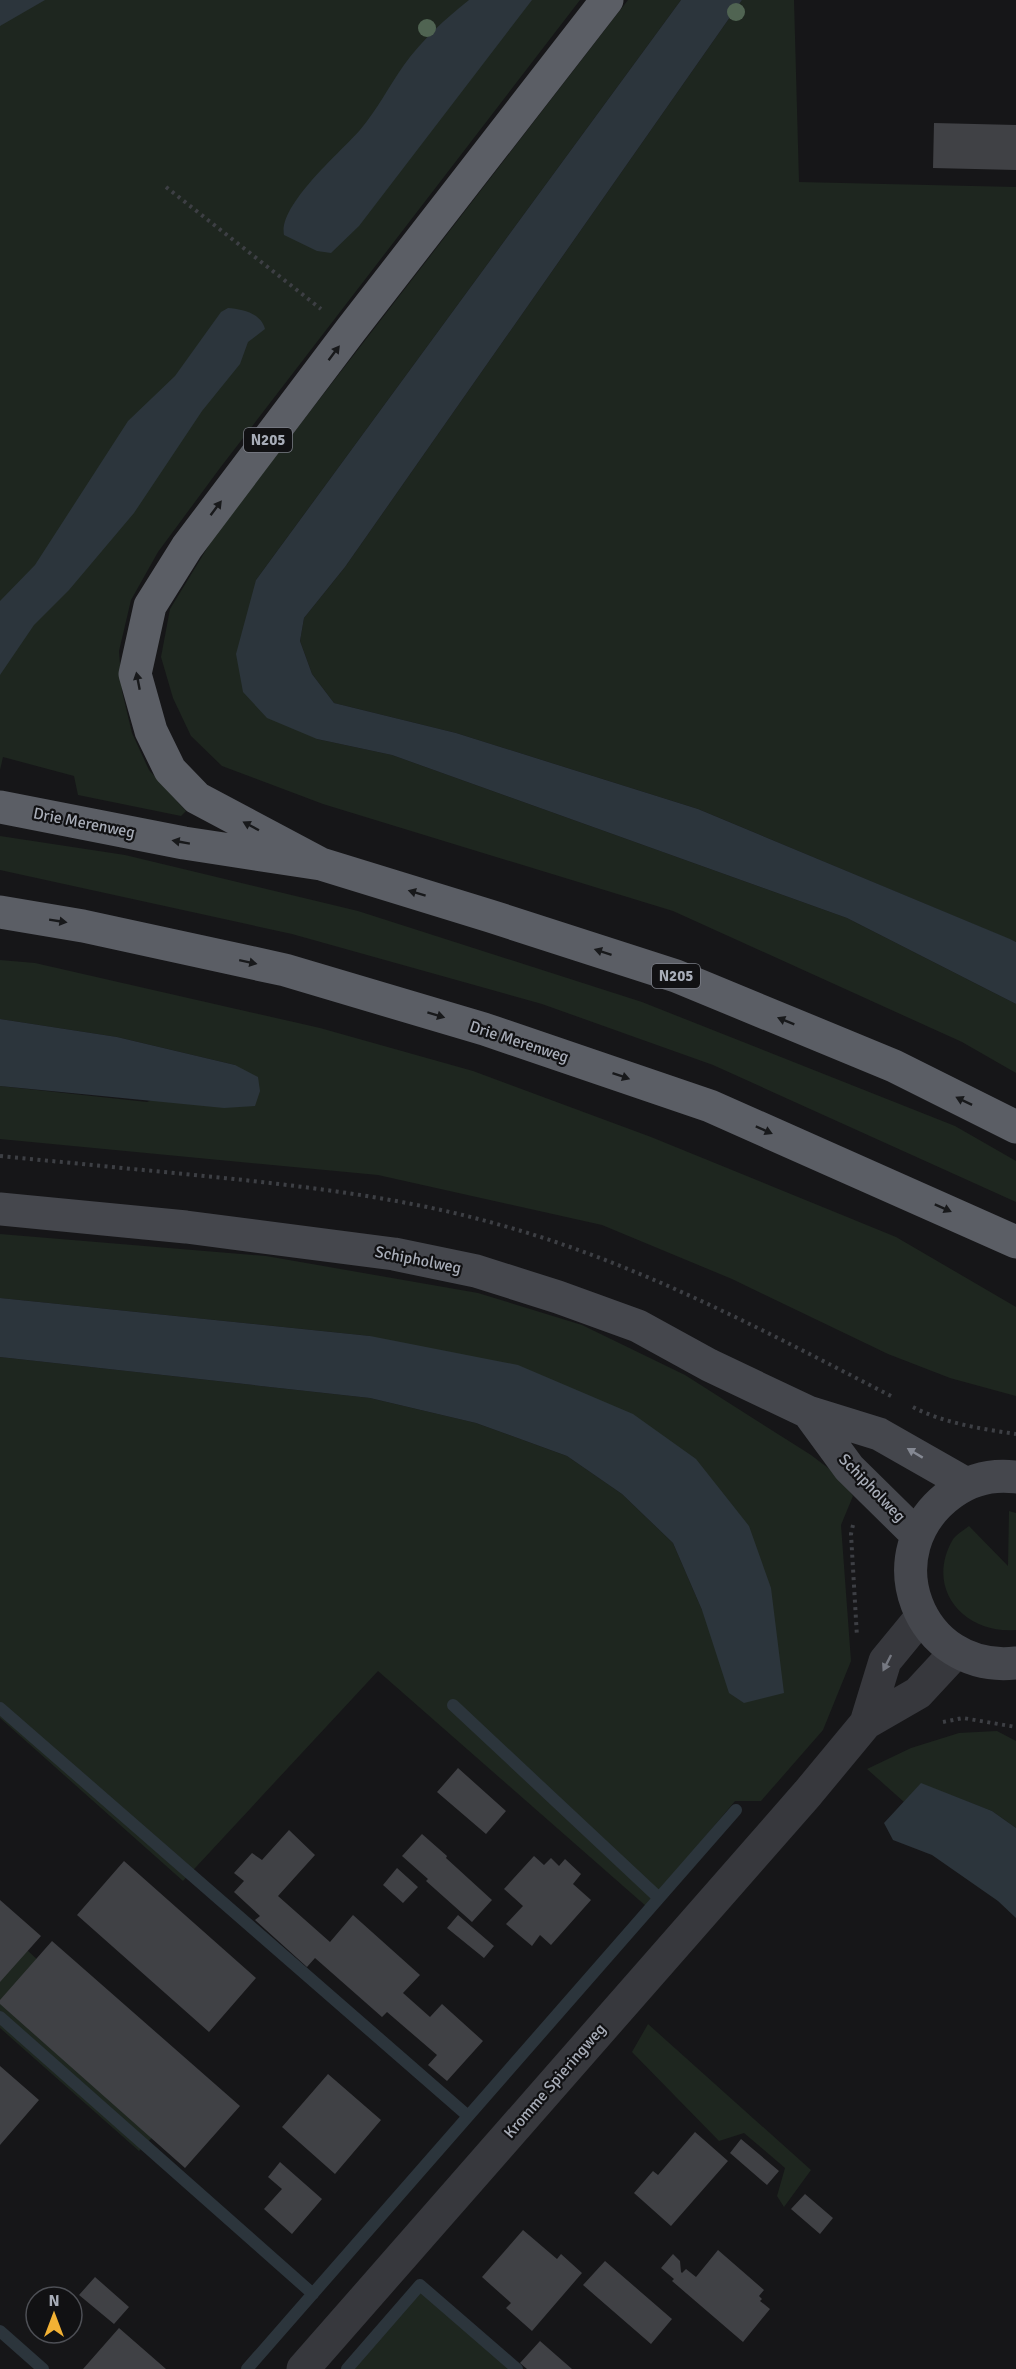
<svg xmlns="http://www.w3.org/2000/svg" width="1016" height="2369" viewBox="0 0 1016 2369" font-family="Signika,sans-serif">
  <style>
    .green { fill: #1e261f }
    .water { fill: #2c353c }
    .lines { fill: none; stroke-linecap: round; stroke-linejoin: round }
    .stream { stroke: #2c353c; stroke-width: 12 }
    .building { fill: #404145 }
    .path { stroke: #3d3f44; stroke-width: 4; stroke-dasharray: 3 4.5; stroke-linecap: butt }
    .tertiary { stroke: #37383d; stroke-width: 33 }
    .secondary { stroke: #45474d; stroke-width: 33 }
    .trunk { stroke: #5b5e65; stroke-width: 33 }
    .tree { fill: #506452 }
    .oneway { fill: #18191b }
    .oneway2 { fill: #858993 }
    .oneway3 { fill: #757881 }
    .labels { text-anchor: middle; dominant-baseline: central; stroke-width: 4.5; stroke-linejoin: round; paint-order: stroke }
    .shield { fill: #111113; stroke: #7b7e86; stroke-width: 1.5 }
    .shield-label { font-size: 15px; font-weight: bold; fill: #a8adb8 }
    .street-label { font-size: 16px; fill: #a8adb8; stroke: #111113 }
  </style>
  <rect width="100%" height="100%" fill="#161618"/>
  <path class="green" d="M 0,0 L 580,0 L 220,468 L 158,552 L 131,600 L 119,651 L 122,691 L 132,733 L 149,770 L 186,811 L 181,816 L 78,795 L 74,776 L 3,757 L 0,770 Z
    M 628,0 L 681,0 L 256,580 L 317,739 L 392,755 L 847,918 L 1016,1004 L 1016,1073 L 962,1042 L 673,911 L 323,804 L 222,766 L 191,736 L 173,698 L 161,657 L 170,609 L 217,532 Z
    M 742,0 L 794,0 L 799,182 L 1016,187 L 1016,942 L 698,809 L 456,733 L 334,703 L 312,674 L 300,641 L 304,618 L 345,567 Z
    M 0,836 L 125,855 L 358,911 L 642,1002 L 955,1126 L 1016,1161 L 1016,1202 L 713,1065 L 542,1004 L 292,934 L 0,870 Z
    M 0,960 L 35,963 L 320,1028 L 473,1071 L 651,1137 L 896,1237 L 1016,1307 L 1016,1396 L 950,1378 L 888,1354 L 732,1279 L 602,1225 L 378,1175 L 0,1139 L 0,1086 L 147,1102 L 235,1065 L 117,1037 L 0,1019 Z
    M 0,1234 L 266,1256 L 478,1293 L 582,1325 L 685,1375 L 811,1455 L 836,1474 L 853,1496 L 841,1525 L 851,1661 L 823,1730 L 761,1801 L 735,1801 L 647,1907 L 378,1671 L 183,1881 L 0,1718 L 0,1357 L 370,1398 L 476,1423 L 567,1456 L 622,1494 L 673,1543 L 702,1610 L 749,1526 L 370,1336 L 0,1298 Z
    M 1009,1511 L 1016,1513 L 1016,1630 C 965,1634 925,1590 952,1541 C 955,1535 964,1530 969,1526 L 1008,1566 Z
    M 997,1731 L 1016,1741 L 1016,1828 L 992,1811 L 921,1784 L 904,1802 L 867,1769 L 911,1748 L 959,1733 Z
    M 0,1925 L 189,2100 L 139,2151 L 0,2028 Z
    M 648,2024 L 811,2170 L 784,2207 L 777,2196 L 785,2168 L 744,2133 L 719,2141 L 632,2052 Z
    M 420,2285 L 517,2369 L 347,2369 Z"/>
  <path class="water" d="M 0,0 L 45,0 L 0,26 Z
    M 469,0 L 532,0 L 359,226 L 331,253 L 317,251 L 284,235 C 278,205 341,152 360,130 C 377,110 389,86 404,65 C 422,40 445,19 469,0 Z
    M 681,0 L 742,0 L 345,567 L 304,618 L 300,641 L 312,674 L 334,703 L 456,733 L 698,809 L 1010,939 L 1016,942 L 1016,1004 L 847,918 L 392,755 L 317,739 L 267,718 L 243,692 L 236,654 L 256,580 Z
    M 228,308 C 242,309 261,313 265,329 L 248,342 L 240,364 L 202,411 L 134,513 L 69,590 L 34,625 L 0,675 L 0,601 L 35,565 L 128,421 L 175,376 L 221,312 Z
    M 0,1019 L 117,1037 L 235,1065 L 258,1077 L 260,1091 L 255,1106 L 224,1108 L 0,1086 Z
    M 0,1298 L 370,1336 L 518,1365 L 633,1414 L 696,1459 L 749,1526 L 771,1588 L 784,1693 L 744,1703 L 729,1693 L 702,1610 L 673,1543 L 622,1494 L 567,1456 L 476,1423 L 370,1398 L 0,1357 Z
    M 921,1783 L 992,1811 L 1016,1828 L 1016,1918 L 998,1901 L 932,1855 L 893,1840 L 884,1823 Z"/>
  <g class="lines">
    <path class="stream" d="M 453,1705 L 659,1898
      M 0,1708 L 468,2116
      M 0,2017 L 313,2294
      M 0,2331 L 43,2369
      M 247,2369 L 736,1810
      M 347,2369 L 420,2285 L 517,2369"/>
  </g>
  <path class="building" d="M 934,123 L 1016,125 L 1016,170 L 933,168 Z
    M 458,1768 L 506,1811 L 486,1834 L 437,1792 Z
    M 289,1830 L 315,1855 L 278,1896 L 330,1942 L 353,1915 L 420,1975 L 403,1993 L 430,2017 L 442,2004 L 483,2041 L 447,2081 L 428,2065 L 437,2055 L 387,2012 L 382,2017 L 315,1958 L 307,1967 L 255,1920 L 260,1916 L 234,1892 L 244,1881 L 234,1873 L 252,1853 L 262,1860 Z
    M 422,1834 L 447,1856 L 446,1858 L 492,1900 L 472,1922 L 426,1881 L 428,1879 L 402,1856 Z
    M 534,1856 L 544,1865 L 551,1858 L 559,1866 L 565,1859 L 581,1874 L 573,1884 L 591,1900 L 551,1945 L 540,1935 L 532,1946 L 506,1924 L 523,1906 L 504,1889 Z
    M 124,1861 L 256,1978 L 209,2032 L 77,1915 Z
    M 397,1868 L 418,1887 L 403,1903 L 383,1885 Z
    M 0,1900 L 41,1936 L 0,1982 Z
    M 458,1915 L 494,1946 L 484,1958 L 447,1928 Z
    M 52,1941 L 240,2106 L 185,2168 L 0,2004 L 0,2000 Z
    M 0,2066 L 39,2100 L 0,2145 Z
    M 328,2074 L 381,2120 L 335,2174 L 282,2127 Z
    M 695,2132 L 728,2161 L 671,2226 L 634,2193 L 653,2171 L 658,2175 Z
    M 741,2139 L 779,2171 L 767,2185 L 730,2153 Z
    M 280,2162 L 322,2199 L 292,2234 L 264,2209 L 282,2189 L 268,2177 Z
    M 805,2194 L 833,2218 L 820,2234 L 791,2209 Z
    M 523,2230 L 557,2259 L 561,2254 L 582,2273 L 532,2331 L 506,2308 L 511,2303 L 482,2277 Z
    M 718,2250 L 764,2290 L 759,2296 L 762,2299 L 760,2301 L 770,2309 L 743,2342 L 672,2281 L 674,2279 L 661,2268 L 673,2254 L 680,2261 L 681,2272 L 682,2273 L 686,2269 L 696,2277 Z
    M 605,2261 L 672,2319 L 651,2344 L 583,2285 Z
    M 95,2277 L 129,2307 L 114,2324 L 79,2295 Z
    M 119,2328 L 166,2369 L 83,2369 Z
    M 540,2341 L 572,2369 L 527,2369 L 520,2363 Z"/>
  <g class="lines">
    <path class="path" d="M 166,187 L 321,309
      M 0,1156 C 72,1163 143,1170 215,1177 C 310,1187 405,1198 497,1224 C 636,1262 765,1331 893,1397
      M 913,1407 C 943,1423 982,1429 1016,1434
      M 853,1525 L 851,1534 L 857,1637
      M 943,1722 L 963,1718 L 1016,1727"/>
    <path class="tertiary" d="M 866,1723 L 885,1661 L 922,1616
      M 303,2369 L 808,1793 L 866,1723 L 918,1693 L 956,1652"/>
    <path class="secondary" d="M 0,1209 L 186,1227 L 394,1254 L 476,1271 L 558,1297 L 638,1326 L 709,1365 L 808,1412 L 879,1434 L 965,1483
      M 808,1412 L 849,1468 L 916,1534
      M 1016,1477 C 992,1474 971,1479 952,1493 C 871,1551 918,1674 1016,1663"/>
    <path class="trunk" d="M 0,807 L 184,843 L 321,864 L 490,916 L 676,976 L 894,1066 L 1016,1127
      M 321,864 L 197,798 L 170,770 L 151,731 L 135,674 L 150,606 L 187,547 L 350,331 L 607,0
      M 0,912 L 83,926 L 285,970 L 484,1029 L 710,1106 L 1016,1242"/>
  </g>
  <g class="tree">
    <circle cx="736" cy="12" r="9"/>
    <circle cx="427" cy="28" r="9"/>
  </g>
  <defs><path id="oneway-solid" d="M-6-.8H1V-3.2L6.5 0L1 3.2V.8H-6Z" transform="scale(1.5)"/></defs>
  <g class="oneway">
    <use href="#oneway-solid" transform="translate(334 353) rotate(-53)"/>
    <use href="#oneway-solid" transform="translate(216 508) rotate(-53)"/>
    <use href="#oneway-solid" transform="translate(138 681) rotate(-101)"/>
    <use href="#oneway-solid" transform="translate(251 826) rotate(-152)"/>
    <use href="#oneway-solid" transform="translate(181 842) rotate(-170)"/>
    <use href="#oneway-solid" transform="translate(417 893) rotate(-163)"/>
    <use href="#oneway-solid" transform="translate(58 921) rotate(9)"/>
    <use href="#oneway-solid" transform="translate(603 952) rotate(-162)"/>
    <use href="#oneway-solid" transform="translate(248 962) rotate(12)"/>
    <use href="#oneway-solid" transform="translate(436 1015) rotate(17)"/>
    <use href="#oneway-solid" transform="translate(786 1021) rotate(-158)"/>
    <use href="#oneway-solid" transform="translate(621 1076) rotate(19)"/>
    <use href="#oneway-solid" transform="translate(964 1101) rotate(-154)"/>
    <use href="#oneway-solid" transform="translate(764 1130) rotate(24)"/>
    <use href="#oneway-solid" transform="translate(943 1208) rotate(24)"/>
  </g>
  <use class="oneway2" href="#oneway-solid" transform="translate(915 1453) rotate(-149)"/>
  <use class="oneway3" href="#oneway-solid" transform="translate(887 1663) rotate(117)"/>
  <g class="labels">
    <g class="shield">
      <rect x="244" y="428" width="48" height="24" rx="4.5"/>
      <rect x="652" y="964" width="48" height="24" rx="4.5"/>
    </g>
    <g class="shield-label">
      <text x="268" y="440">N205</text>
      <text x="676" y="976">N205</text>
    </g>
    <g class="street-label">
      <text transform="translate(84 823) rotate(11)">Drie Merenweg</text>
      <text transform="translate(519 1042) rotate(18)">Drie Merenweg</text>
      <text transform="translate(418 1260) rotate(11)">Schipholweg</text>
      <text transform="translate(872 1488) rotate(46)">Schipholweg</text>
      <text transform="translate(555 2081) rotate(-49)">Kromme Spieringweg</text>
    </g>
  </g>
  <g transform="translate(54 2315)"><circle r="28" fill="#111113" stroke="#4d4f55" stroke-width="1.5"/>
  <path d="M0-4.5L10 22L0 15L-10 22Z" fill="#f2b134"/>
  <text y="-9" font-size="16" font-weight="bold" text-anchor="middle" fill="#a8adb8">N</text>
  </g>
</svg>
